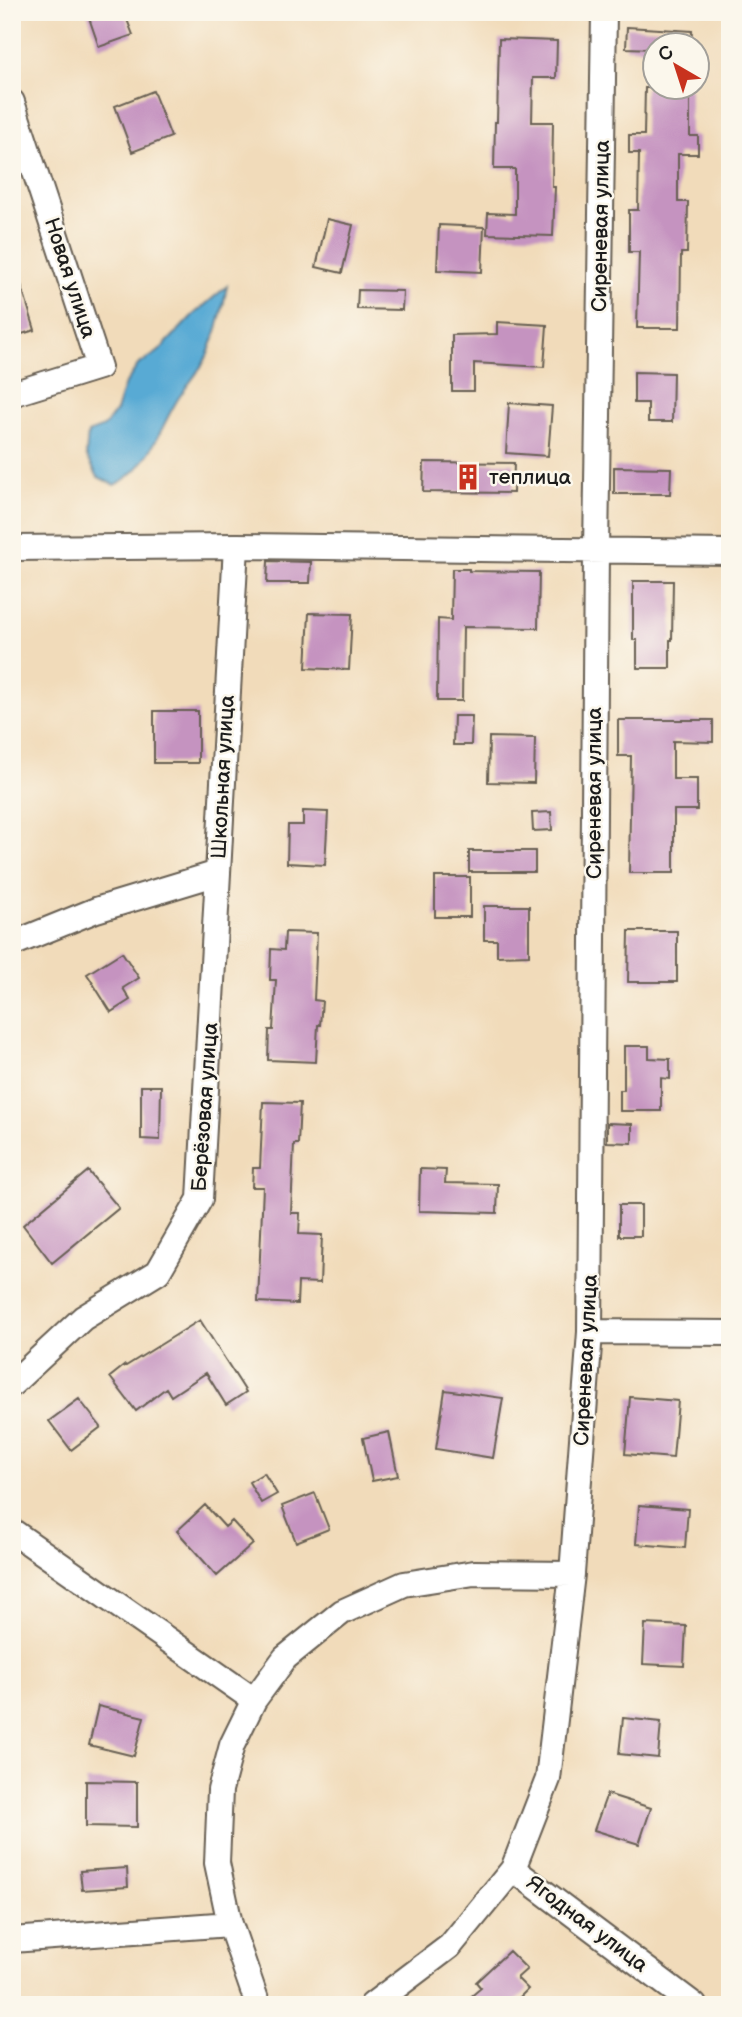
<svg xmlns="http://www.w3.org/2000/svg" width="742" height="2017" viewBox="0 0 742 2017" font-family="'Balsamiq Sans',sans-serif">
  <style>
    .water { fill: #59aad4; stroke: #3a6378; stroke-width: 2 }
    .building { fill: #c593c0 }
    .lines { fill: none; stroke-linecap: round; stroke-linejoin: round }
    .minor-casing { stroke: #675f53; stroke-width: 28 }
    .minor { stroke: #fff; stroke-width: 24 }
    .labels { text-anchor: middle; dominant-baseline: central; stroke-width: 5; stroke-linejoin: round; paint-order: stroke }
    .street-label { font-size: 21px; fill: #1c1c1c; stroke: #fbf7ec }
    .poi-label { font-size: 21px; fill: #1c1c1c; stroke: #fbf7ec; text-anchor: start }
  </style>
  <rect width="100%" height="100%" fill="#fbf7ec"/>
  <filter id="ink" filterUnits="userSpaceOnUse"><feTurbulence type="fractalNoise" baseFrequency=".0143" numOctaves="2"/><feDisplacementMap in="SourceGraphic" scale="14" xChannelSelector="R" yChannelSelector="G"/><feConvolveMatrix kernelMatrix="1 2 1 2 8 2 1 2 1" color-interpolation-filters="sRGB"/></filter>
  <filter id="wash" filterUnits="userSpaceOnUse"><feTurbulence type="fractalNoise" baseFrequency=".00686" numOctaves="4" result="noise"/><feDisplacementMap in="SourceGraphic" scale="28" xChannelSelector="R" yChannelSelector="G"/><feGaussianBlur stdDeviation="1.57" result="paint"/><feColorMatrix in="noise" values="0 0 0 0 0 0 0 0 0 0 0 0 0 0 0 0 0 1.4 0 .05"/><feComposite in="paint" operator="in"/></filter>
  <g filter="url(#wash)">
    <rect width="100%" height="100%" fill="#f1dbba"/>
    <path class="water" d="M 227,286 C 223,309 217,332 208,354 C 201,370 187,385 178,399 C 159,429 149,470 114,485 L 98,477 L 86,455 L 88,433 L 104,427 L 116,411 L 124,386 L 138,365 L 158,352 L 193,315 Z"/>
    <g id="blocks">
      <path class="building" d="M 87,12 L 124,12 L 133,35 L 99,47 Z
        M 627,27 L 692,31 L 691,46 L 654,46 L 654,49 L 626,48 Z
        M 499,39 L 557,41 L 556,78 L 533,78 L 532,122 L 553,122 L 552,187 L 555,187 L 553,236 L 487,234 L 488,213 L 515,214 L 515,169 L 494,169 L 495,122 L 497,122 Z
        M 645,88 L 690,88 L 690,136 L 698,136 L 698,154 L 678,154 L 678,202 L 688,202 L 687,253 L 681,253 L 680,328 L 637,328 L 639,252 L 629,252 L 629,210 L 638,210 L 639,153 L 629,153 L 629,135 L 644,135 Z
        M 153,91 L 171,137 L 132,152 L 115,106 Z
        M 327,219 L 353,225 L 342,273 L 316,267 Z
        M 439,225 L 484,227 L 482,272 L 437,270 Z
        M 12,271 L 17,271 L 35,330 L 12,337 Z
        M 358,290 L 403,291 L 402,310 L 357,309 Z
        M 497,322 L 547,325 L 544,367 L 474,363 L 474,391 L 452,391 L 452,335 L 497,334 Z
        M 634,372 L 673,373 L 672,422 L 648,422 L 648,403 L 634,403 Z
        M 509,403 L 552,406 L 548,456 L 506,453 Z
        M 424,462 L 514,463 L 513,493 L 423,492 Z
        M 614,467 L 671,468 L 670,494 L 614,494 Z
        M 268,561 L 311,562 L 310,583 L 267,583 Z
        M 452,569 L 469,569 L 469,571 L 539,572 L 538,628 L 463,627 L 462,701 L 437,701 L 438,619 L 451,620 Z
        M 633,581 L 673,581 L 672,640 L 670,640 L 670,668 L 637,668 L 637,640 L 633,640 Z
        M 309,613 L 352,614 L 349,670 L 306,668 Z
        M 154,711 L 198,711 L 198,763 L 154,763 Z
        M 454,716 L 472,716 L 471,745 L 453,745 Z
        M 618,720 L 713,720 L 713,742 L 673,741 L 673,779 L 697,779 L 697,810 L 674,810 L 674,873 L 629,873 L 631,756 L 618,756 Z
        M 489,737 L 535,738 L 534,783 L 488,782 Z
        M 303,811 L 328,812 L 325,865 L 287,863 L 288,825 L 303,825 Z
        M 551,812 L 552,830 L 533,831 L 532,813 Z
        M 469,851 L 535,851 L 535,872 L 469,872 Z
        M 435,877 L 470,877 L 470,917 L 435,917 Z
        M 484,906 L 529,906 L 529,955 L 497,956 L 497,940 L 484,940 Z
        M 629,931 L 677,931 L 677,982 L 628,982 Z
        M 285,932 L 317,933 L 314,1000 L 322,1001 L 320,1025 L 318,1025 L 316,1062 L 268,1060 L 269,1030 L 273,1030 L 276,980 L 270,980 L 271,949 L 284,950 Z
        M 122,952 L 139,978 L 123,988 L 130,1000 L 111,1012 L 87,974 Z
        M 624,1046 L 649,1046 L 649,1058 L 670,1059 L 670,1079 L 661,1078 L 661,1111 L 620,1111 L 620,1090 L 624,1090 Z
        M 141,1086 L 161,1086 L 160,1140 L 141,1139 Z
        M 263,1102 L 300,1103 L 298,1144 L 294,1144 L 291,1213 L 300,1213 L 299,1234 L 322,1235 L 320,1283 L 298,1282 L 297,1304 L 258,1302 L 263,1187 L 252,1187 L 253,1168 L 260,1168 Z
        M 607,1123 L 632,1124 L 632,1143 L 607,1142 Z
        M 420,1169 L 446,1170 L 445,1183 L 498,1184 L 497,1213 L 419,1211 Z
        M 88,1171 L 119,1208 L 52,1263 L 23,1225 Z
        M 619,1205 L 641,1205 L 641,1236 L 619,1236 Z
        M 200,1320 L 246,1392 L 226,1405 L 206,1373 L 171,1396 L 166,1388 L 136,1411 L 110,1377 L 125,1365 L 126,1366 Z
        M 445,1390 L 503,1398 L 493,1458 L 436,1449 Z
        M 630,1397 L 678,1401 L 673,1458 L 625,1454 Z
        M 79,1399 L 101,1427 L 71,1450 L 49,1421 Z
        M 389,1432 L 398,1476 L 372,1481 L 363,1438 Z
        M 264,1473 L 277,1494 L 261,1503 L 249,1482 Z
        M 315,1493 L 329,1529 L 296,1542 L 282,1506 Z
        M 205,1505 L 225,1527 L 232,1521 L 253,1544 L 217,1576 L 177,1531 Z
        M 639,1505 L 688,1509 L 685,1548 L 636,1544 Z
        M 645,1624 L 686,1626 L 684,1666 L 643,1664 Z
        M 98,1706 L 144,1717 L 134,1756 L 89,1745 Z
        M 623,1718 L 661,1722 L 658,1758 L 619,1754 Z
        M 86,1781 L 137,1782 L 137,1827 L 86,1826 Z
        M 607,1794 L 651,1808 L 639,1844 L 594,1830 Z
        M 127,1868 L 128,1887 L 82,1890 L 80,1871 Z
        M 509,1951 L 527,1969 L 517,1978 L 528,1989 L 512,2005 L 461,2005 L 481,1988 L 476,1982 Z"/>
    </g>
  </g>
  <g filter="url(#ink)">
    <use href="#blocks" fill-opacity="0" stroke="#675f53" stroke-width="2"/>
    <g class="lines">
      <g class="minor-casing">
        <path id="minor" d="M 12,102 L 99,367 L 12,394
          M 12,548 L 236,546 L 730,552
          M 12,944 L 96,910 L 218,873 L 236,546
          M 590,1332 L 730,1333
          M 12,1384 L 83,1318 L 158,1272 L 200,1199 L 218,873
          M 12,1531 L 254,1700
          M 513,1869 L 694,2005
          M 12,1940 L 230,1924
          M 258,2005 L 230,1924 L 217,1863 L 220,1790 L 232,1745 L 254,1700 L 285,1658 L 342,1612 L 404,1584 L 474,1573 L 572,1574
          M 372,2005 L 450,1946 L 513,1869 L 548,1779 L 572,1574 L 590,1332 L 596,550 L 604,12"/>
      </g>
      <use href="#minor" class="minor"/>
    </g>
  </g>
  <defs>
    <g id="building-bare" transform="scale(2.1)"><path d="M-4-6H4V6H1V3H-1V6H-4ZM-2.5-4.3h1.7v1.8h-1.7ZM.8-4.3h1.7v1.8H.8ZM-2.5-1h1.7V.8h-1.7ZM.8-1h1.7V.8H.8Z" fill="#c8321e" stroke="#fbf7ec" stroke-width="2.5" paint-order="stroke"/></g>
  </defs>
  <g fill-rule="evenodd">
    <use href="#building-bare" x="468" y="477"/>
  </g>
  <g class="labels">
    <g class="street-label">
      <text transform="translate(601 226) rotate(-89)">Сиреневая улица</text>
      <text transform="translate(70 278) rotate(72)">Новая улица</text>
      <text transform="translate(223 777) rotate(-87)">Школьная улица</text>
      <text transform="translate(594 793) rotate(-90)">Сиреневая улица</text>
      <text transform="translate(205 1107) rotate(-86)">Берёзовая улица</text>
      <text transform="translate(586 1360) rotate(-87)">Сиреневая улица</text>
      <text transform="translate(587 1924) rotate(37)">Ягодная улица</text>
    </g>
    <g class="poi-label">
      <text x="489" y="477">теплица</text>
    </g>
  </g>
  <rect width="742" height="2017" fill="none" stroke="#fbf7ec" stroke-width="42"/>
  <g transform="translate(676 66) rotate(321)"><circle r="33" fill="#fbf7ec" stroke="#a29f99" stroke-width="2"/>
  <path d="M0-5L12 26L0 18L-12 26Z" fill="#c8321e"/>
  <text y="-10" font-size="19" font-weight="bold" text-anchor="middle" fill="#1c1c1c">С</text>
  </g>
</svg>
